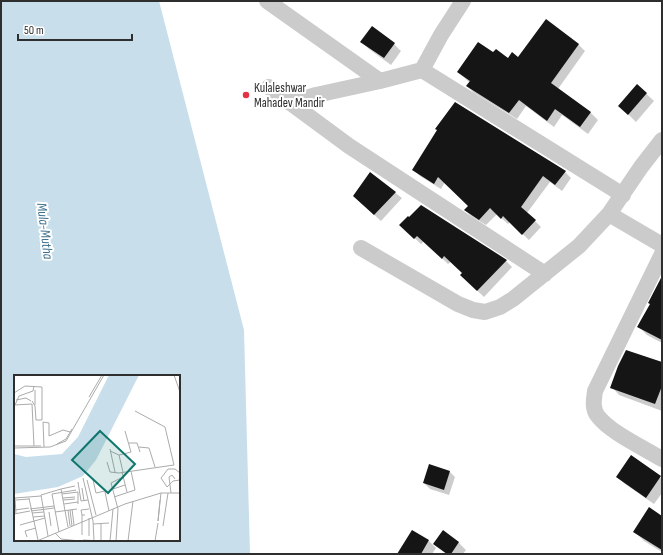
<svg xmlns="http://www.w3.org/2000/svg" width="663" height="555" viewBox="0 0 663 555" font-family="'Sofia Sans Condensed',sans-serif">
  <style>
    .water { fill: #c8deeb; fill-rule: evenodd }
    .shadow { fill: #0003 }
    .building { fill: #151515 }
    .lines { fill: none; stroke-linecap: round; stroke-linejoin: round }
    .minor { stroke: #cbcbcb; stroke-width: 16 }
    .poi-dot { fill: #e23346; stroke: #fff; stroke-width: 1.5 }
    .labels { text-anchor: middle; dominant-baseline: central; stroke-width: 4; stroke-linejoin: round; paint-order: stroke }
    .poi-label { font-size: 13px; fill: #2e2e2e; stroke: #fff; text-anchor: start }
    .water-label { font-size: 14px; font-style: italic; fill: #3d718e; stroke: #fff }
    .inset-road { fill: none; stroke: #ababab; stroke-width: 1 }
    .view { fill: #0f766e; fill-opacity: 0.15; stroke: #0f766e; stroke-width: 2 }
    .inset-edge { fill: none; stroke: #2e2e2e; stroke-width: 2 }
  </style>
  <rect width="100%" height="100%" fill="#fff"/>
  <path class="water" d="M 1,1 L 159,1 L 244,330 L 250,554 L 1,554 ZM 15,376 L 179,376 L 179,540 L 15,540 Z"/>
  <path class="shadow" d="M 362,42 L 394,44 L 401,51 L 391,65 L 369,49 Z
    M 578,44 L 585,51 L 558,89 L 591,113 L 598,120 L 588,134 L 562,115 L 554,127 L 526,106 L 517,119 L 474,93 L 467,86 L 470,83 L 458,72 L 493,54 L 508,59 L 518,59 Z
    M 638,86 L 654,101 L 636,122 L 627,113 Z
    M 414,170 L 565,172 L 571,178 L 562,191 L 550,182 L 527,213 L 541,227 L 529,240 L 510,222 L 508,224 L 497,214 L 486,225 L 471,216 L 465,210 L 469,206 L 445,182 L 441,189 L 420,176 Z
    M 370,173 L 402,198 L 381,221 L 360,202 Z
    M 422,206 L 506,261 L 512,267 L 484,297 L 461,275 L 463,273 L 451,262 L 448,264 L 424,241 L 421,244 L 407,231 L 410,219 Z
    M 662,278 L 662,343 L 647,335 L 639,327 L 651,304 Z
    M 662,363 L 662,411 L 619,395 L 612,387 Z
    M 631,457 L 662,479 L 662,493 L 654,504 L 625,484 L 617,477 Z
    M 449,471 L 455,477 L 449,495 L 430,489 L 424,483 Z
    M 662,517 L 662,552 L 644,541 L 635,532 Z
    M 412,531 L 429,541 L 436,548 L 432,554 L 404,554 Z
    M 443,531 L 459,543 L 466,550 L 463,554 L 446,554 L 434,543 Z"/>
  <path class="building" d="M 546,19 L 579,44 L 551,83 L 591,112 L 580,127 L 555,109 L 547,121 L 519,100 L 509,113 L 466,86 L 470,81 L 457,72 L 478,42 L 493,52 L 496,49 L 508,58 L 512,52 L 518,57 Z
    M 372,26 L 395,43 L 384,58 L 360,42 Z
    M 637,84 L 647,93 L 628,115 L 618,106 Z
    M 455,102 L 566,171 L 555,185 L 543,176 L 521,207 L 536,220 L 522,235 L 503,216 L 501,219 L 490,208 L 479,220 L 464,210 L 468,206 L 438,177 L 434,184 L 412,170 L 437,130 L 435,129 Z
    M 370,172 L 396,192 L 374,215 L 353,196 Z
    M 421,205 L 507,260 L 477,291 L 460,275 L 462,273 L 444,256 L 442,259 L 417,236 L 414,239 L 399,225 L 408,216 L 409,217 Z
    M 662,276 L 662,340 L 637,327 L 650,304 L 648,303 Z
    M 626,350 L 662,362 L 662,386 L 655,404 L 610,388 L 618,366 Z
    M 631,455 L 661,476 L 646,498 L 616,477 Z
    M 429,464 L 450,471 L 444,490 L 423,483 Z
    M 649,507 L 662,516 L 662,550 L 633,532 Z
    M 412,530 L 429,540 L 421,554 L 397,554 Z
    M 443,530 L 459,542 L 451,554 L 447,554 L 433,544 Z"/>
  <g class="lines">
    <path class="minor" d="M 267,1 L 380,81
      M 422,70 L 441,35 L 463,1
      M 269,87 L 349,146 L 545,274
      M 290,103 L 316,95 L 380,81 L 422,70 L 623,195
      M 609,214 L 662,245
      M 361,248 L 458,304 L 473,310 L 485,312 L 500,307 L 513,299 L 579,246 L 609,214 L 641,167 L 662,140
      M 662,254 L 595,391 C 594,399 592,407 597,415 C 609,432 644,448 662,459"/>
  </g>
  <circle class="poi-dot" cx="246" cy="95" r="4"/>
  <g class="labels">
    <g class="poi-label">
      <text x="254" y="88">Kulaleshwar<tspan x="254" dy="15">Mahadev Mandir</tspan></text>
    </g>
    <g class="water-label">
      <text transform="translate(45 231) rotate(83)">Mula-Mutha</text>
    </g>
  </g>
  <g transform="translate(14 375)">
    <rect width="166" height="166" fill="#fff"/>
    <path d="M 95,0 L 125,0 L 82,85 L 69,101 L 44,112 L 0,119 L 0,79 L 12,82 L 48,79 L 64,62 Z" fill="#c8deeb"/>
    <path class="inset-road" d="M 160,0 L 166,17M 21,15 L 21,30M 0,18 L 11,11 L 28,12 L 28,45 L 22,45 L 21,31 L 18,26M 75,22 L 88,0M 2,25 L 12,23 L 17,26M 0,30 L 18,29 L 20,71M 1,30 L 5,21 L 19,16 L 20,11M 115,68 L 123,68 L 126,77M 43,69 L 52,64 L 58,54M 0,71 L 27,71M 30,72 L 29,47 L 35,48 L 35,61 L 49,55 L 56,57M 125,72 L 135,73 L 141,92M 0,73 L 36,72 L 52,66 L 90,0M 96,74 L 101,97M 96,76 L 105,80 L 109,97M 105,80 L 117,77 L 111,56M 93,87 L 96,97 L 105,98 L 160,90 L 151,52 L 121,36M 108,97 L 113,117M 166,98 L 161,94 L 154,94 L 147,103 L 153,112 L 159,106 L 166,105M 69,103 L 79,146 L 80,166M 73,105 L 82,140M 79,105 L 82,118 L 91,116M 64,107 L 67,126 L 74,125M 68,113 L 70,126M 99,114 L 111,110M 91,117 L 95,136M 157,118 L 155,102 L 158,100 L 161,104M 38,119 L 45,157M 38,119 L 62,115M 48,119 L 64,117 L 64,129M 100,122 L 121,115 L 117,96M 15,123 L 24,165M 49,123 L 61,122M 2,125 L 15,124M 49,125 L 61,124M 146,125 L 144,146 L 147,118M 50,129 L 64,127M 16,134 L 40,131M 58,134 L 60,150M 1,135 L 15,133M 54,135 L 56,151M 56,135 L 58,151M 17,136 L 40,133M 35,137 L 37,151M 41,137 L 63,134M 18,138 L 30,137M 0,139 L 16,136M 2,139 L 1,123 L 27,121M 68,140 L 68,160M 71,140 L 68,140 L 67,135 L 75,134M 19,142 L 31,141M 79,149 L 95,148M 6,150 L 31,143M 149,151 L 154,118M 54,152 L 47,114 L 61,111M 41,158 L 47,164 L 66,166M 34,161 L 27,120 L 47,114M 75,161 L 75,143M 13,162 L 11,156 L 22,153M 69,165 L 88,166M 87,165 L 87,148M 23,166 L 111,129 L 147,118 L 166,118M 96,166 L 99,134M 102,166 L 104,134 L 97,108 L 109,102M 114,166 L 119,126M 141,166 L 144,148"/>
    <path class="view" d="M 86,56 L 121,89 L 94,118 L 58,85 Z"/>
    <rect width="166" height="166" class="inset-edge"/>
  </g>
  <rect width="663" height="555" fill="none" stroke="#2e2e2e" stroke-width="4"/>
  <path d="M18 34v6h114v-6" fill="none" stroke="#2e2e2e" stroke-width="2"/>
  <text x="24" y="34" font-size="12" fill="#2e2e2e" stroke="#ffffff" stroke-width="3" paint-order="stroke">50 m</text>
</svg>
